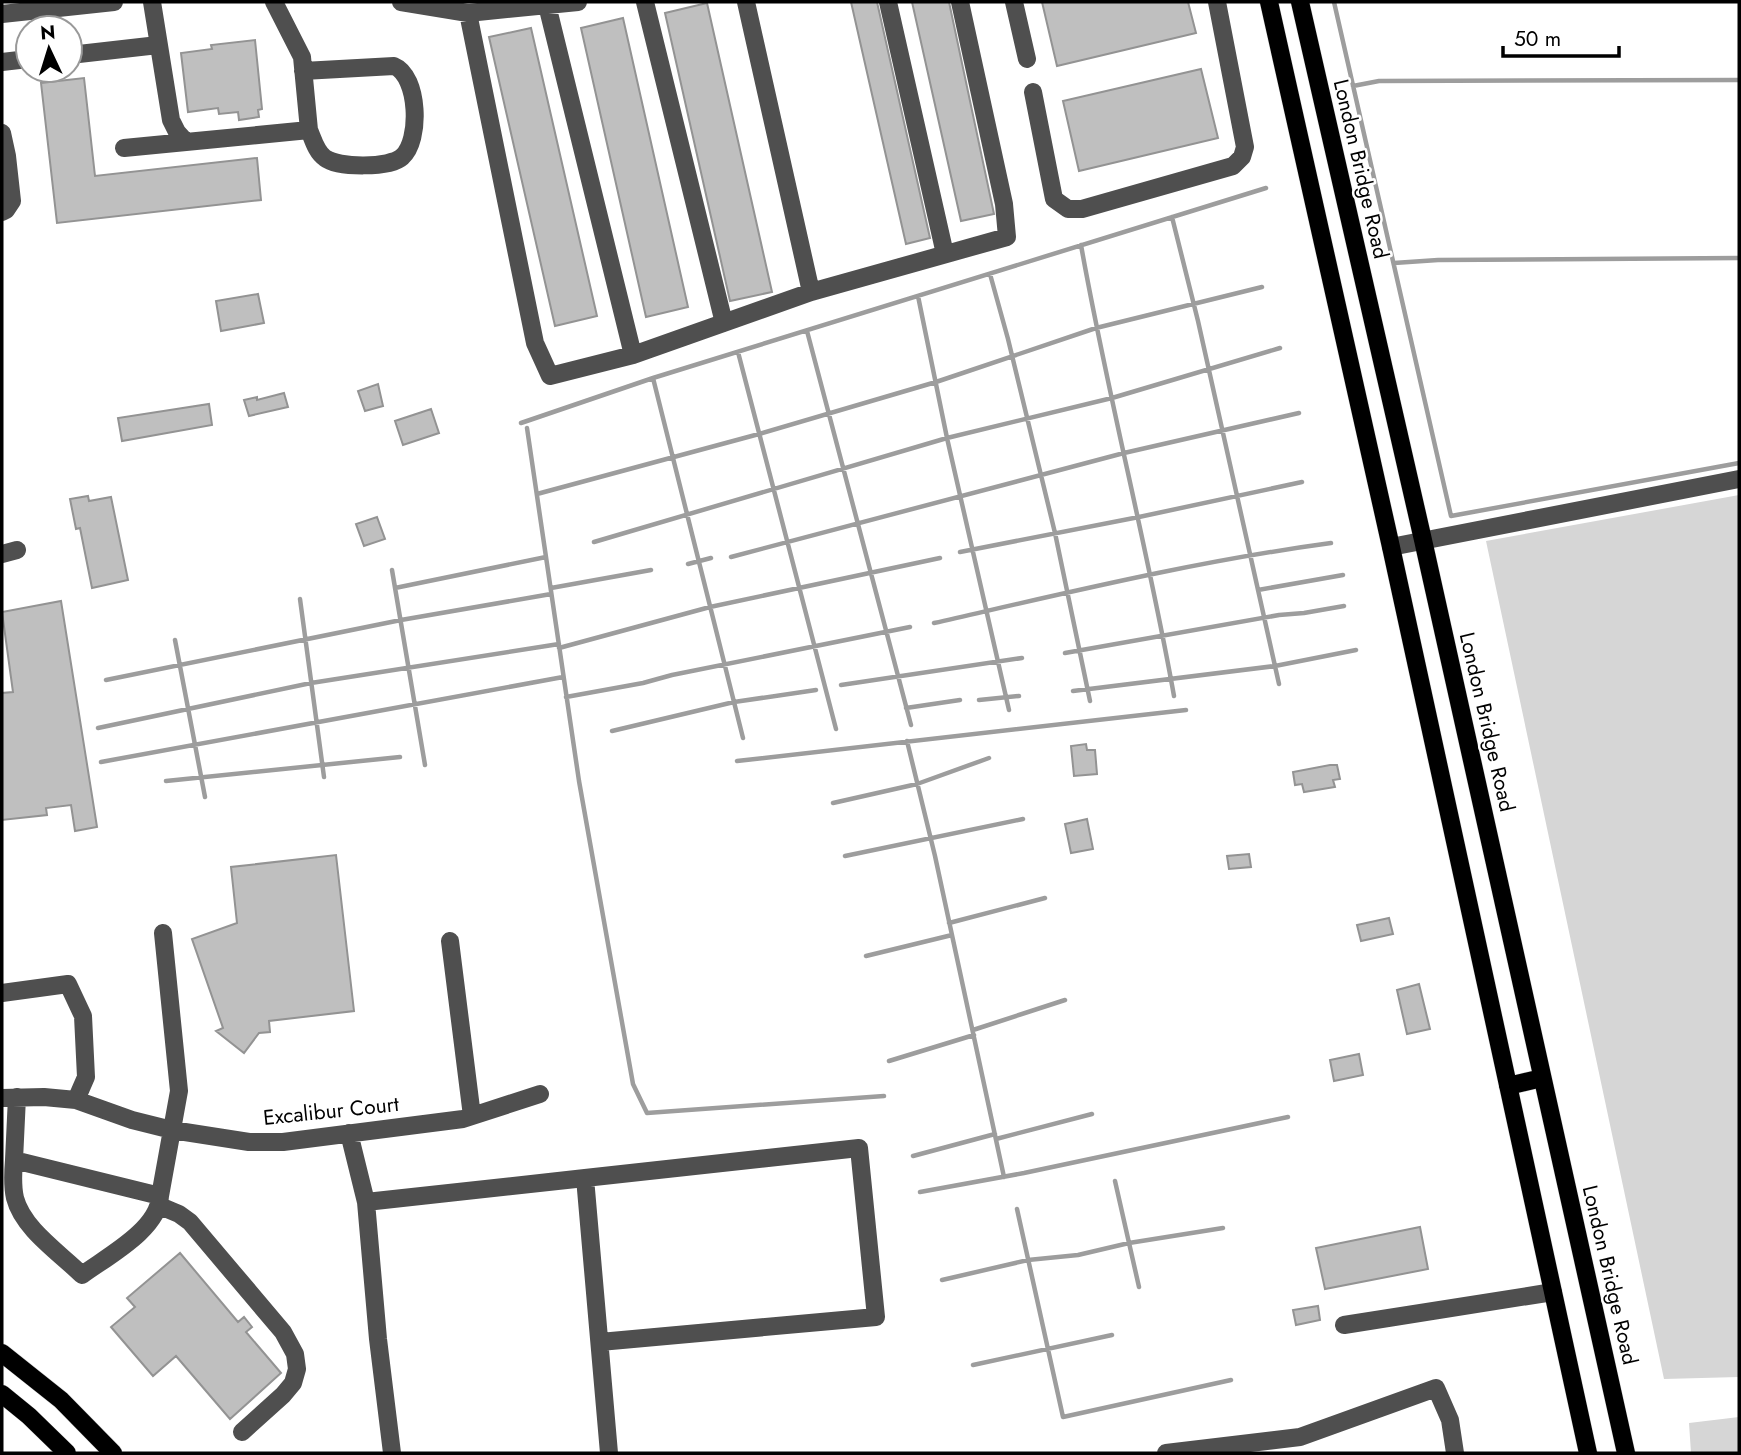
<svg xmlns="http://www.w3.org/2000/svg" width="1741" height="1455" viewBox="0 0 1741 1455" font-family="Jost,sans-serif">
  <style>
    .green { fill: #d6d6d6 }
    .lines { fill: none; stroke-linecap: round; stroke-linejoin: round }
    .stream { stroke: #9d9d9d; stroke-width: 4.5 }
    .building { fill: #bfbfbf; stroke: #939393; stroke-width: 2 }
    .major-casing { stroke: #dbdbdb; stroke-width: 19 }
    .minor { stroke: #4f4f4f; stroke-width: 18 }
    .major { stroke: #000; stroke-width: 18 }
    .labels { text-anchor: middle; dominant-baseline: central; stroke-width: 5; stroke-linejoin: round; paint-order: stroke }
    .street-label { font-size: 21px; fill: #000; stroke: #fff }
  </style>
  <rect width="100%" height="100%" fill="#fff"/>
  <path class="green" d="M 1739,495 L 1739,1377 L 1664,1379 L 1486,541 Z
    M 1739,1417 L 1739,1453 L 1691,1453 L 1689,1423 Z"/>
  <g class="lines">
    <path class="stream" d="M 1334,2 L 1451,516 L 1739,463
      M 1353,86 L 1379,81 L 1739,80
      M 1172,217 L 1198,321 L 1279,684
      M 1081,245 C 1108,397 1147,545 1174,696
      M 1394,263 L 1438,260 L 1739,258
      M 990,274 L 1008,339 L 1055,533 L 1090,701
      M 918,296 L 947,438 L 1009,710
      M 807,331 L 911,725
      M 738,352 L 836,729
      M 653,378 L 1266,188
      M 521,423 L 653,378 L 743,738
      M 527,428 L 579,781 L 633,1084 L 647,1113 L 884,1096
      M 537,494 L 759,434 L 936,382 L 1096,328 L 1262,287
      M 594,542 L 947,438 L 1112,398 L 1280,348
      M 960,552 L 1139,517 L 1302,482
      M 731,557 L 1124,453 L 1299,413
      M 688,564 L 711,558
      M 392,570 L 425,765
      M 395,588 L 546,557
      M 551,588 L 651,570
      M 1258,590 L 1343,575
      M 300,599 L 324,777
      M 934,623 C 1066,593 1197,561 1331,543
      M 175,640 L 205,797
      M 559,648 L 710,607 L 940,558
      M 1065,653 L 1279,615 L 1304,613 L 1344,606
      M 106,680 L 401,620 L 551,594
      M 841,685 L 1022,658
      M 1073,691 L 1275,666 L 1356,650
      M 566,697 L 643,683 L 672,675 L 910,627
      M 979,700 L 1019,696
      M 906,708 L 960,700
      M 98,728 L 311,683 L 559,644
      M 612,731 L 734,702 L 816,690
      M 907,741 L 935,856 L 1004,1177
      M 737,761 L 1186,710
      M 101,762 L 563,677
      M 166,781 L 400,757
      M 833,803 L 917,784 L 989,758
      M 845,856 L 1023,819
      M 949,923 L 1045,898
      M 866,956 L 952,935
      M 973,1030 L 1065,1000
      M 889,1061 L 974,1035
      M 996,1139 L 1092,1114
      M 913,1156 L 995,1134
      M 1115,1181 L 1139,1287
      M 920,1192 L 1024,1173 L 1288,1117
      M 1017,1209 L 1063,1417 L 1231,1380
      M 942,1280 L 1028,1260 L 1078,1255 L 1129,1243 L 1223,1228
      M 973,1365 L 1112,1335"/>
  </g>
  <path class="building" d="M 851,2 L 877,2 L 930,238 L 906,244 Z
    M 912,2 L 949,2 L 994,214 L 961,221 Z
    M 1042,2 L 1188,2 L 1196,33 L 1057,66 Z
    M 707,3 L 772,292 L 730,301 L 665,13 Z
    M 623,18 L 688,307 L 646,317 L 581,28 Z
    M 531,28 L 597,316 L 555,326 L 489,37 Z
    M 255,40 L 262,109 L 258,110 L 259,117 L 239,120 L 238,112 L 219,114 L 218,108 L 188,112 L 181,53 L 212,49 L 211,45 Z
    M 1201,69 L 1218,138 L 1079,171 L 1063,101 Z
    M 84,78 L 95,176 L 257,158 L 261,200 L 57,223 L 41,83 Z
    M 258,294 L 264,323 L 221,331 L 216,301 Z
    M 378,384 L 383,406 L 365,411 L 358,391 Z
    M 284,393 L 288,407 L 249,416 L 244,400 L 257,397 L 257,400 Z
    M 209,404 L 212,425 L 122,441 L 118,418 Z
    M 431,409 L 439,433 L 403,445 L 395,421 Z
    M 88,496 L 89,501 L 111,497 L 128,580 L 92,588 L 80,528 L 76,529 L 70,499 Z
    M 377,517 L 385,539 L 364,546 L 356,524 Z
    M 61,601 L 97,827 L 75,831 L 71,805 L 46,808 L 47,815 L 2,820 L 2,693 L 13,692 L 2,612 Z
    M 1086,744 L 1087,750 L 1095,750 L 1097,774 L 1074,776 L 1071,746 Z
    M 1330,765 L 1337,765 L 1340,779 L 1333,780 L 1335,787 L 1304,792 L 1302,784 L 1295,785 L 1293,772 Z
    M 1087,819 L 1093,849 L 1071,853 L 1065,824 Z
    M 1249,854 L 1251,867 L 1229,869 L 1227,856 Z
    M 336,855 L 354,1011 L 269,1021 L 270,1032 L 259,1033 L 244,1053 L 216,1031 L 223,1028 L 192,939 L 237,923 L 231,867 Z
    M 1389,918 L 1393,934 L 1361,941 L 1357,925 Z
    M 1419,984 L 1430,1029 L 1407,1034 L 1397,990 Z
    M 1359,1054 L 1363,1075 L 1334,1081 L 1330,1060 Z
    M 1420,1227 L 1428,1269 L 1325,1289 L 1316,1248 Z
    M 180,1253 L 238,1322 L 244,1317 L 252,1327 L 246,1332 L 281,1373 L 230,1419 L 176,1356 L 153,1376 L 111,1327 L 135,1307 L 127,1298 Z
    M 1318,1306 L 1320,1320 L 1296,1325 L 1293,1310 Z"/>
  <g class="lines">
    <g class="major-casing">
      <path id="major" d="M 1269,2 L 1391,547 L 1588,1453
        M 1300,2 L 1423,540 L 1626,1453
        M 1508,1086 L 1542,1078
        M 2,1353 L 61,1400 L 113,1453
        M 2,1394 L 29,1416 L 67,1453"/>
    </g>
    <path class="minor" d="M 401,2 L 468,13 L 578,2
      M 645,2 L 724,323
      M 746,2 L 811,292
      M 888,2 L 945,254
      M 1014,2 L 1027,59
      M 547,5 L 633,355
      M 468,13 L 535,343 L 550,376 L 633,355 L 811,292 L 1007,237 L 1004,204 L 960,2
      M 2,14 L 114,2
      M 70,55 L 158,45
      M 2,62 L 28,59
      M 303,71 L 394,66 C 419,76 421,141 402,157 C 390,168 338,168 325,158 C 316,152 313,139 309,130
      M 1033,92 L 1054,199 L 1068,209 L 1082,209 L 1233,166 L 1242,157 L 1245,147 L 1217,2
      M 2,133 L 7,156 L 2,158
      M 186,142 L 309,130 L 302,57 L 274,2
      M 124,148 L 186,142 L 177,132 L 171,120 L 152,2
      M 2,212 L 6,210 L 12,201 L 7,156
      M 1391,547 L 1739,479
      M 2,554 L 17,550
      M 450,941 L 472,1116
      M 2,993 L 68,984 L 83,1016 L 86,1077 L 76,1100
      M 17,1097 L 14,1160 L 160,1196 L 179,1091 L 163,933
      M 2,1098 L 44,1097 L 76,1100 L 132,1120 L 172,1130 L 249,1142 L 283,1142 L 463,1119 L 540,1094
      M 349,1133 L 366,1202 L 585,1178 L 609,1453
      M 14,1160 C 13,1172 12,1185 15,1198 C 23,1229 60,1253 82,1275 C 108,1256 159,1229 160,1196
      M 585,1178 L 859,1148 L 876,1317 L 600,1342
      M 366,1202 L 378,1339 L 392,1453
      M 160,1206 L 179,1214 L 190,1222 L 283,1332 L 295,1354 L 297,1369 L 293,1383 L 283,1395 L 242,1432
      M 1344,1325 L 1553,1292
      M 1166,1453 L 1300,1437 L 1436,1388 L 1450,1420 L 1455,1453"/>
    <use href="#major" class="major"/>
  </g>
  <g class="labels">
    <g class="street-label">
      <text transform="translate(1361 169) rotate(77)">London Bridge Road</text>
      <text transform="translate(1487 722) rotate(77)">London Bridge Road</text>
      <text transform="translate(331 1111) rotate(-6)">Excalibur Court</text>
      <text transform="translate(1610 1275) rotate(77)">London Bridge Road</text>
    </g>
  </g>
  <rect width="1741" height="1455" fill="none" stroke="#000000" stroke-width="7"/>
  <g transform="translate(49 49) rotate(356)"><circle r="33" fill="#ffffff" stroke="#999999" stroke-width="2"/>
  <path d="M0-5L12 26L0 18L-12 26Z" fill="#000000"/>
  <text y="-10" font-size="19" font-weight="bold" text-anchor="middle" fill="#000000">N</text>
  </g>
  <path d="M1503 46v10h116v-10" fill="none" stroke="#000000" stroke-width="3.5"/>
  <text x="1514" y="46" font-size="21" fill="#000000" stroke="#ffffff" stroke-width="5" paint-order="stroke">50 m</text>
</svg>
